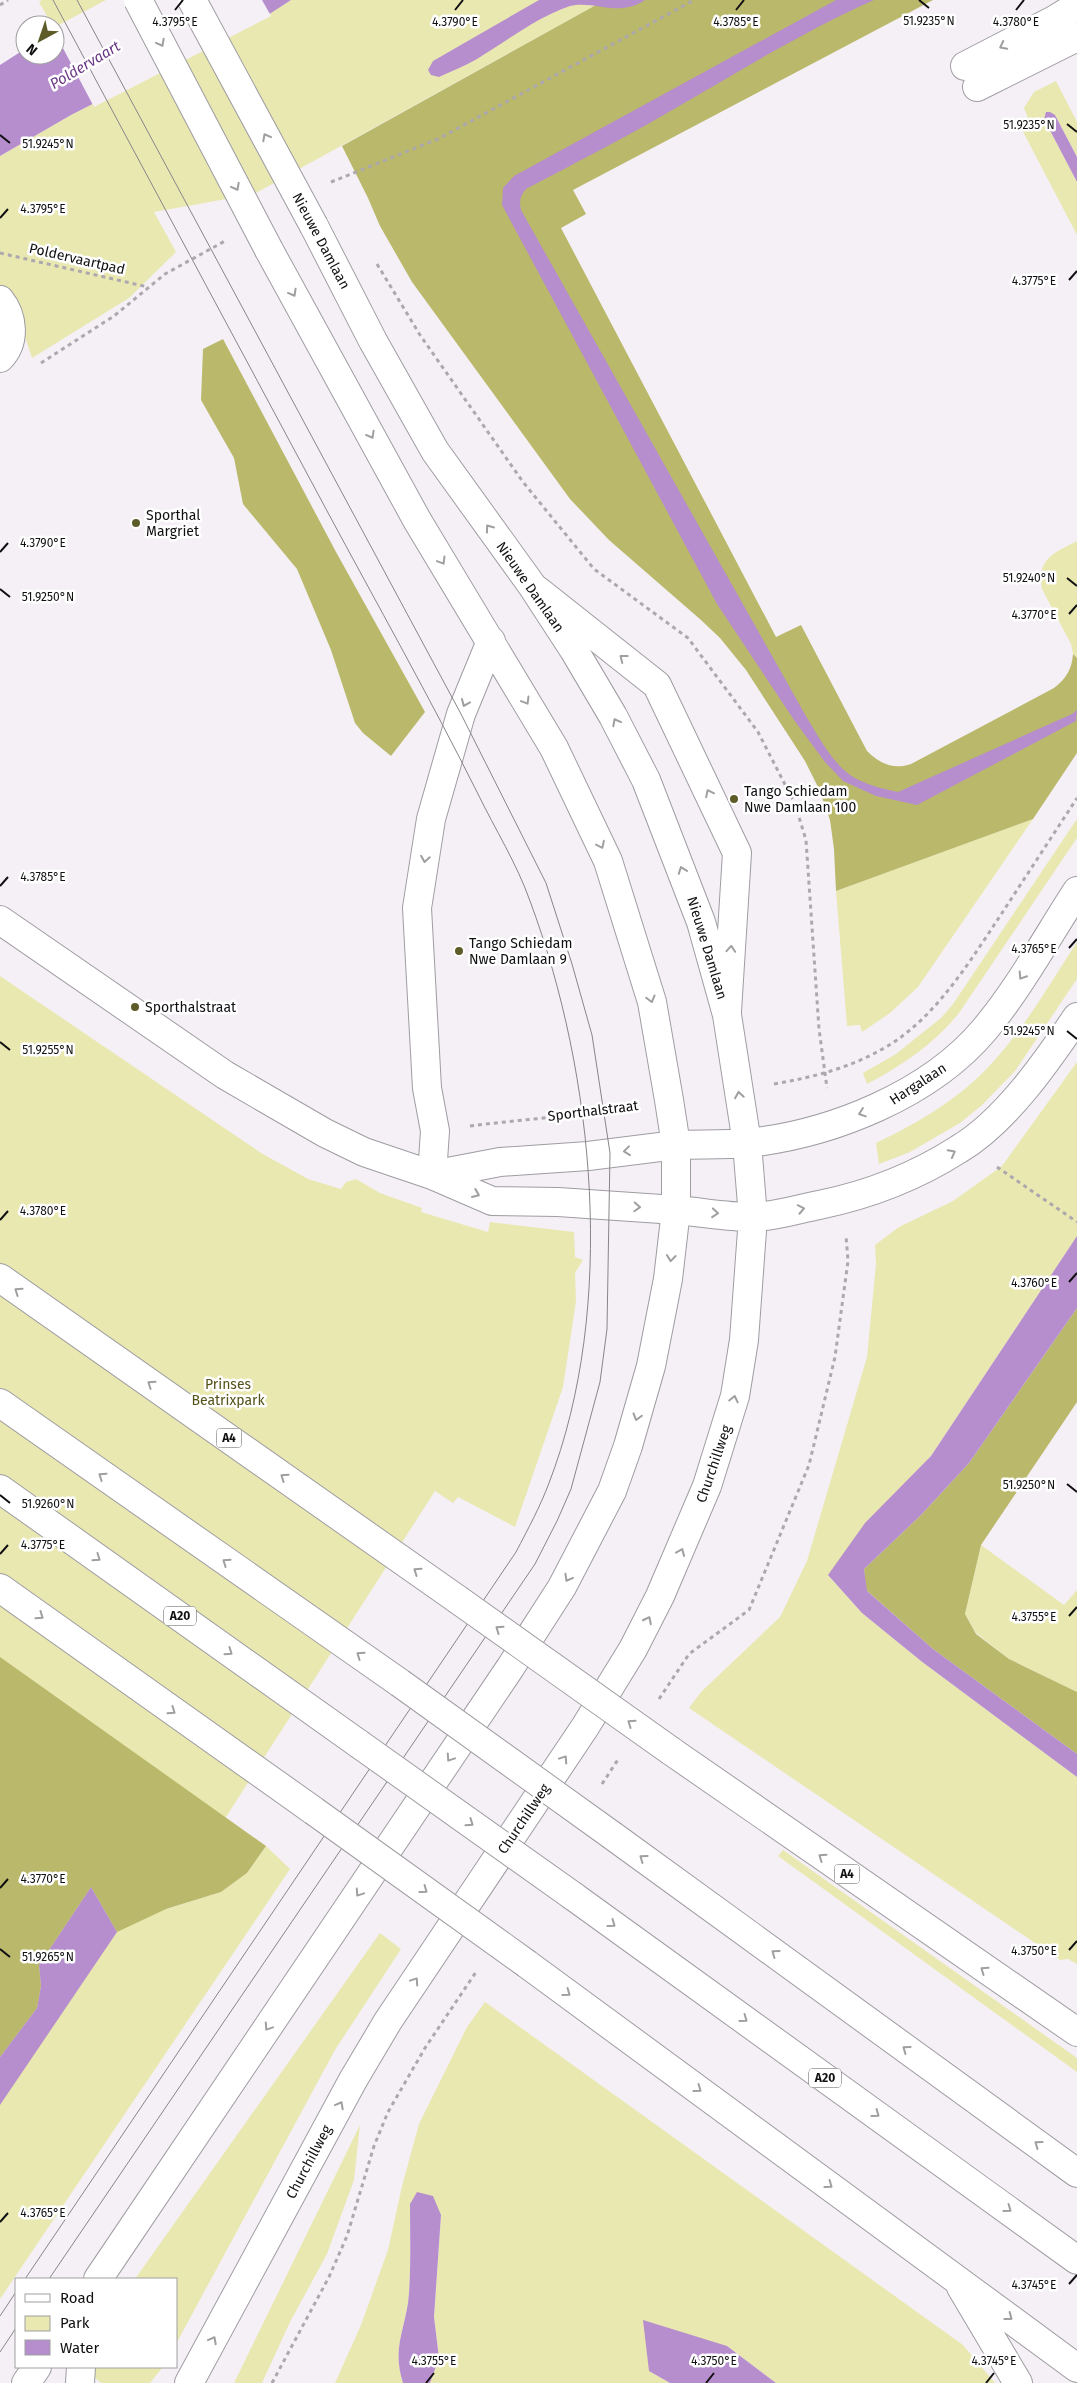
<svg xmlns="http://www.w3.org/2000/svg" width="1077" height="2383" viewBox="0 0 1077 2383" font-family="'Fira Sans',sans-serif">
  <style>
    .green { fill: #e9e8b1 }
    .forest { fill: #bab86a }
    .water { fill: #b68ece }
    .pier { fill: #f4f0f6 }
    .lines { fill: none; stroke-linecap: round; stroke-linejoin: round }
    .minor-casing { stroke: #9f9ca2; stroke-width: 30 }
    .major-casing { stroke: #9f9ca2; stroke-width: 30 }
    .highway-casing { stroke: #9f9ca2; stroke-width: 30 }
    .path { stroke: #aca8ad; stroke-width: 3; stroke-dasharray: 4 4; stroke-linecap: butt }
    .minor { stroke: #fff; stroke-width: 28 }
    .major { stroke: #fff; stroke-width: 28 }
    .highway { stroke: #fff; stroke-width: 28 }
    .tram { stroke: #888589; stroke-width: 1 }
    .major-bridge-casing { stroke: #9f9ca2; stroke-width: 30; stroke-linecap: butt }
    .highway-bridge-casing { stroke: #9f9ca2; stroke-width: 30; stroke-linecap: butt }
    .major-bridge { stroke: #fff; stroke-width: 28 }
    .highway-bridge { stroke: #fff; stroke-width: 28 }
    .oneway { stroke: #9f9fa0 }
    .ticks { fill: none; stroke: #100f11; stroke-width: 2 }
    .poi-dot { fill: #5d5b28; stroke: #fff; stroke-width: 2 }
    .labels { text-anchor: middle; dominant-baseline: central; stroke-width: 5; stroke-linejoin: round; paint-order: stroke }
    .shield { fill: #fff; stroke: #585758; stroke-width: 1 }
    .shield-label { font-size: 12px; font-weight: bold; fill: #100f11 }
    .street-label { font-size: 14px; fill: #100f11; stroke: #fff }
    .poi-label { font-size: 14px; fill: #100f11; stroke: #fff; text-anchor: start }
    .park-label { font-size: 14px; fill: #545218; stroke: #fff }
    .water-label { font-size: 15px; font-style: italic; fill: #6a3885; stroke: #fff }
    .ticks-label { font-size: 12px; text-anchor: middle; fill: #100f11; stroke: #fff; stroke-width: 5; stroke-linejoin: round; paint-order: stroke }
  </style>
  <rect width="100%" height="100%" fill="#f4f0f6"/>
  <path class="green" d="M 42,0 L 111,0 L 55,30 L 55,25 L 52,25 L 39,2 Z
    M 291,0 L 605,0 L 254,194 L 154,212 L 176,252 L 129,298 L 32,358 L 16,310 L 0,288 L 0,156 L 71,115 L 270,13 Z
    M 1056,81 L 1077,122 L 1077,157 L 1055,115 L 1044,119 L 1077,182 L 1077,235 L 1020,126 L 1029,120 L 1024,108 L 1034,92 Z
    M 1077,541 L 1077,658 L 1073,654 L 1071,644 L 1042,589 C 1036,559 1054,553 1077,541 Z
    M 1033,819 L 918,987 L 890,1013 L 862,1032 L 860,1025 L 847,1026 L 836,891 Z
    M 1077,819 L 1077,838 L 959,1013 C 935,1043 902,1066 867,1084 L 863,1073 L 896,1054 L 941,1018 L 953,1004 Z
    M 1077,942 L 1077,979 L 1015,1071 L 982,1105 L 960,1123 L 910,1152 L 879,1164 L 876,1143 C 922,1121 966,1095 999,1055 C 1029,1021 1052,980 1077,942 Z
    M 0,976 L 261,1153 L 308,1179 L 341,1189 L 346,1182 L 356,1179 L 380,1193 L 422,1208 L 421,1212 L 488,1232 L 490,1222 L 574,1232 L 575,1257 L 583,1260 L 575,1273 L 576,1301 L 563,1387 L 515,1527 L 458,1497 L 453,1503 L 435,1491 L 167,1909 L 221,1892 L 247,1873 L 266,1846 L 290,1869 L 0,2299 Z
    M 1077,1062 L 1077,1236 L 931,1456 L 901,1488 L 828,1575 L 862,1613 L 921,1661 L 1077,1777 L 1077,1964 L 1068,1959 L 1060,1960 L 689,1708 L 701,1692 L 780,1617 L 807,1561 L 867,1357 L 876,1264 L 875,1245 L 899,1227 L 953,1201 L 1002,1166 Z
    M 981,1545 L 1064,1605 L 1077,1590 L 1077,1692 L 1009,1659 L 976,1633 L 965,1614 Z
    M 783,1850 L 1077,2058 L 1077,2072 L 778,1856 Z
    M 380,1933 L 401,1949 L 335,2050 L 176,2344 L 176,2279 L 135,2279 Z
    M 485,2002 L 963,2345 L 995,2383 L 776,2383 L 727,2346 L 649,2371 L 670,2383 L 430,2383 L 439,2358 L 434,2317 L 441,2215 L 410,2204 C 410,2234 411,2263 409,2293 C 407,2327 391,2346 403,2383 L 335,2383 L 361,2325 L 388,2250 L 402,2186 L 419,2124 L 467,2027 Z
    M 360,2125 L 354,2180 L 327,2254 L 290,2322 L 262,2383 L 234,2383 Z
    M 92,2367 L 163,2367 L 150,2383 L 101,2383 L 94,2377 Z"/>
  <path class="forest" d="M 605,0 L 933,0 L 573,190 L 586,214 L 561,228 L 776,637 L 801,625 L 867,751 C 880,764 894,770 911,764 L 1054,688 C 1066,679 1072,669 1073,654 L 1077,658 L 1077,753 L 1033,819 L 836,891 L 834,849 L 830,820 L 819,789 L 805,761 L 746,670 L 720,638 L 701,620 L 609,540 L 570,499 L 412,282 L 380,226 L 368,198 L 342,146 Z
    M 223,339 L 336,552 L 425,712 L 391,756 L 363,733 L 355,723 L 331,650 L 297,569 L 243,504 L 234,458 L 201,400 L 203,349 Z
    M 1077,1308 L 1077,1402 L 981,1545 L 965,1614 L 976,1634 L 1009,1659 L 1077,1692 L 1077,1754 L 933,1649 L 866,1590 L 864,1569 L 921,1515 L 969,1463 Z
    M 0,1657 L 266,1846 L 247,1873 L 221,1892 L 166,1909 L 117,1932 L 91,1887 L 39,1965 L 41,1986 L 37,2008 L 0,2057 Z"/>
  <path class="water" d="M 111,0 L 291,0 L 271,13 L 71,115 L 0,156 L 0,65 L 25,49 L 25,55 L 55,55 L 55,30 Z
    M 539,0 L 645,0 C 618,18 595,0 570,6 C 537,17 507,41 477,59 C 465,66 451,71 439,77 L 431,75 L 428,70 L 433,61 Z
    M 836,0 L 874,0 C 802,32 735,74 667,113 C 621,140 573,164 526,189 C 520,196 519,201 521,210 L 807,718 C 819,737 831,761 850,775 C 863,784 883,789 898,792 L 1072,714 L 1077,710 L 1076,721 L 917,805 L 876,796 L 843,781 L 825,762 L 794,720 L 717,604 L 502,205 L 503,188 L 514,176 Z
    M 1046,112 L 1050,112 L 1055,115 L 1077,157 L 1077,182 L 1044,119 Z
    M 1077,1236 L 1077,1308 L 969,1463 L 921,1515 L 864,1569 L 867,1591 L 933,1649 L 1077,1754 L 1077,1777 L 921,1661 L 862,1613 L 828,1575 L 865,1523 L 931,1456 Z
    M 91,1887 L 117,1932 L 0,2105 L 0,2057 L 37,2008 L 41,1986 L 39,1965 Z
    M 417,2192 L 433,2196 L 441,2215 L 434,2317 L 439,2358 L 430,2383 L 403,2383 C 391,2346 407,2327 409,2293 C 411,2263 410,2234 410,2204 Z
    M 643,2320 L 727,2346 L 776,2383 L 670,2383 L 649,2371 Z"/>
  <path class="pier" d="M 106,0 L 262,0 L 271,16 L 94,107 L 55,33 L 55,27 Z"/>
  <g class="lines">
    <g class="minor-casing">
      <path id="minor" d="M 965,66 L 1054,20 L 1077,6
        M 977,87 L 1077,37
        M 0,300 C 13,316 16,342 0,358
        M 537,590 L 657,685 L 737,853 L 727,1011
        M 0,920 L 225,1075 L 325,1133 L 364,1152 L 432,1175 L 492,1201 L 558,1202 L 676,1210
        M 432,1175 L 435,1131 L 427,1088 L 417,908 L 431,819 L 461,714 L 491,641
        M 432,1175 L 500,1162 L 588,1156 L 676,1145"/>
    </g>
    <g class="major-casing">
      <path id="major" d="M 676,1145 C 700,1144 724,1145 748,1143 C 831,1134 930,1095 985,1029 C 1020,987 1047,937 1077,891
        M 676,1210 C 701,1212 727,1217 752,1217 C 774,1217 798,1209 819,1205 C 868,1195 917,1176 959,1149 C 1006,1121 1047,1061 1077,1017
        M 98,2279 L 510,1668 L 562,1587 L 612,1491 L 628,1446 L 651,1366 L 668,1279 L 676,1210 L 676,1145 L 669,1100 L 652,1002 L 608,861 L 554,748 L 417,520 L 269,250
        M 26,2383 L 37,2367
        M 189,2383 L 353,2080 L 388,2021 L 585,1727 L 633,1649 L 660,1596 L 707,1486 L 735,1396 L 744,1340 L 753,1217 L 747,1143 L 727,1015 L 701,922 L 646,780 L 613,716 L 574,650 L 533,587 L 435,451 L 373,341 L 314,226"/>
    </g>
    <g class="highway-casing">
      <path id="highway" d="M 0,1278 L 457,1599
        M 0,1403 L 400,1683
        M 0,1489 L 359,1744
        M 0,1588 L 314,1811
        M 671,1751 L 1077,2032
        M 613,1836 L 1077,2173
        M 573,1896 L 1077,2260
        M 527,1964 L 1077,2368
        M 961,2287 L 1018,2383
        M 80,2383 L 81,2367"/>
    </g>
    <path class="path" d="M 0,5 L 8,0
      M 331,182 L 438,139 L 694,0
      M 0,253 L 148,287
      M 377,264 L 420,335 L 523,482 L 594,569 L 688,638 L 758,732 L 795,804 L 806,840 L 819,1029 L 827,1088
      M 41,363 L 114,316 L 165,274 L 225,241
      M 774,1084 C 814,1077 850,1068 886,1047 C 937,1017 972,958 1004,910 C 1028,873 1053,835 1077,798
      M 470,1126 C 525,1119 580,1116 635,1106
      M 997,1167 L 1077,1222
      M 659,1699 L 689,1654 L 749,1610 L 809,1465 L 835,1357 L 848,1261 L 846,1236
      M 602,1784 L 619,1758
      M 272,2383 L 329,2277 L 347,2236 L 374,2146 L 388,2112 L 425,2048 L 476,1972"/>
    <use href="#minor" class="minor"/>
    <use href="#major" class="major"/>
    <use href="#highway" class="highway"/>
    <path class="tram" d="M 25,2279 L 516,1552 C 528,1529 540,1507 549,1483 C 617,1307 595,1075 530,901 C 517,864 495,829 478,794 C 430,698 377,604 326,509 C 235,339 144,170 53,0
      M 49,2279 L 535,1564 L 557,1521 L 571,1489 L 600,1382 L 607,1329 L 610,1153 L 592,1035 L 572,964 L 546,883 L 461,714 L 77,0
      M 0,2316 L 16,2292
      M 0,2352 L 16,2328"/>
    <g class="major-bridge-casing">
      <path id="major-bridge" d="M 138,0 L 269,250
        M 192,0 L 314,226"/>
    </g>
    <g class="highway-bridge-casing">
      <path id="highway-bridge" d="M 457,1599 L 671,1751
        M 400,1683 L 613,1836
        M 359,1744 L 573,1896
        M 314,1811 L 527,1964"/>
    </g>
    <use href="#major-bridge" class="major-bridge"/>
    <use href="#highway-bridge" class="highway-bridge"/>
  </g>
  <defs><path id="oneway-chevron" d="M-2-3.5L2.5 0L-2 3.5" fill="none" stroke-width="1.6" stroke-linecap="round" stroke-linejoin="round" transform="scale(1.25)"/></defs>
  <g class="oneway">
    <use href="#oneway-chevron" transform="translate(161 43) rotate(62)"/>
    <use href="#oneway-chevron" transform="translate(1003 46) rotate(153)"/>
    <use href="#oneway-chevron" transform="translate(266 137) rotate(-118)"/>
    <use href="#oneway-chevron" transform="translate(236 187) rotate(62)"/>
    <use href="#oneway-chevron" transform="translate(293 293) rotate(61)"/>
    <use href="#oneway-chevron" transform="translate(371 435) rotate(61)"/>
    <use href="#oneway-chevron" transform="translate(489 528) rotate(-126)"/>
    <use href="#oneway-chevron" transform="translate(442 561) rotate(59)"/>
    <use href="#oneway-chevron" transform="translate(623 658) rotate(-142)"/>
    <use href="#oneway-chevron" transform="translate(526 701) rotate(59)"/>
    <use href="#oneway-chevron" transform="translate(465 703) rotate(112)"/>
    <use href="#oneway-chevron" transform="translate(616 722) rotate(-118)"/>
    <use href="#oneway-chevron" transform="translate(709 793) rotate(-116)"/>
    <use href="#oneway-chevron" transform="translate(601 845) rotate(64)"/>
    <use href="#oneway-chevron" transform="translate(425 859) rotate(99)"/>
    <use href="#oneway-chevron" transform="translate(682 870) rotate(-110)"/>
    <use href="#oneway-chevron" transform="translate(731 949) rotate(-86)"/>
    <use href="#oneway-chevron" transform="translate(1022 976) rotate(123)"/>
    <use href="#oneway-chevron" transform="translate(651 999) rotate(75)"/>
    <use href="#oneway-chevron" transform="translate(739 1095) rotate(-99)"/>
    <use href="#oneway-chevron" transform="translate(862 1113) rotate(161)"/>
    <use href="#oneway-chevron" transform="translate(627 1151) rotate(173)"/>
    <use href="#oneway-chevron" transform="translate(952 1153) rotate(-28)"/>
    <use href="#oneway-chevron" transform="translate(476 1194) rotate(23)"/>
    <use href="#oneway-chevron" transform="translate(637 1207) rotate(3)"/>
    <use href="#oneway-chevron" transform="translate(801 1209) rotate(-11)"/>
    <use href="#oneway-chevron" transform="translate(715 1213) rotate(5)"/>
    <use href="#oneway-chevron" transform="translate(671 1258) rotate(96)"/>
    <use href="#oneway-chevron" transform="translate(18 1291) rotate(-145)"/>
    <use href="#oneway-chevron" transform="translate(151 1384) rotate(-145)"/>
    <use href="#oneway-chevron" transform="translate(734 1399) rotate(-77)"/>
    <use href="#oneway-chevron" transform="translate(637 1417) rotate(106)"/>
    <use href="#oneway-chevron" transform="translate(102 1476) rotate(-145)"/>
    <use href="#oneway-chevron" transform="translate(284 1477) rotate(-145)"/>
    <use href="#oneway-chevron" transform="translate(681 1552) rotate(-67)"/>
    <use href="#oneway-chevron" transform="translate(97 1558) rotate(35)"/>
    <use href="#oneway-chevron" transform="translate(226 1562) rotate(-145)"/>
    <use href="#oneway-chevron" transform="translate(417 1571) rotate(-145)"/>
    <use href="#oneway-chevron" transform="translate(568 1578) rotate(119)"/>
    <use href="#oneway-chevron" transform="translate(40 1616) rotate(35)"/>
    <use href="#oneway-chevron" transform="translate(648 1620) rotate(-63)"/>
    <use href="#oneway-chevron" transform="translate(499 1629) rotate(-145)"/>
    <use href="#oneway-chevron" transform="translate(229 1652) rotate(35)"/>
    <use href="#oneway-chevron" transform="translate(360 1655) rotate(-145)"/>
    <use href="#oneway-chevron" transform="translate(172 1711) rotate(35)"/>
    <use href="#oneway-chevron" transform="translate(631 1723) rotate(-145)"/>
    <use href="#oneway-chevron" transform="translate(450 1758) rotate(124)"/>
    <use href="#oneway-chevron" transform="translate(564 1759) rotate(-56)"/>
    <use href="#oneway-chevron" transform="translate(470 1823) rotate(35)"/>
    <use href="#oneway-chevron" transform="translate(822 1857) rotate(-145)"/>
    <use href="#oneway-chevron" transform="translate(643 1858) rotate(-144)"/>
    <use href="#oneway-chevron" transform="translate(424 1890) rotate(36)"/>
    <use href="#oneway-chevron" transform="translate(359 1893) rotate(124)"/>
    <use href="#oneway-chevron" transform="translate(612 1924) rotate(36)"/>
    <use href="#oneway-chevron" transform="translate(775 1953) rotate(-144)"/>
    <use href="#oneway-chevron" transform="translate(984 1970) rotate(-145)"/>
    <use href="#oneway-chevron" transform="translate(415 1981) rotate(-56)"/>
    <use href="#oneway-chevron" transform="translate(567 1993) rotate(36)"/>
    <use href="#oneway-chevron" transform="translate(744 2019) rotate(36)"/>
    <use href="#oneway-chevron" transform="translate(268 2027) rotate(124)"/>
    <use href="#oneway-chevron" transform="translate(906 2049) rotate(-144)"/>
    <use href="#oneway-chevron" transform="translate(698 2089) rotate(36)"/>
    <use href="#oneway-chevron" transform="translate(340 2105) rotate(-62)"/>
    <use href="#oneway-chevron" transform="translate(876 2114) rotate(36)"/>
    <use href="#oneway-chevron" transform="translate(1038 2144) rotate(-144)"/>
    <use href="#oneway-chevron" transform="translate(829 2185) rotate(36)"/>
    <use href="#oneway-chevron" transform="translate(1008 2209) rotate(36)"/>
    <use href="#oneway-chevron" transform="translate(1009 2317) rotate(37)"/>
    <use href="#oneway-chevron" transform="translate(213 2340) rotate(-62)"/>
  </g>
  <path class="ticks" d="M 919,0 L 929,8M 175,10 L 183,0M 455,10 L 463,0M 736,10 L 744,0M 1016,10 L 1024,0M 1067,124 L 1077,132M 0,135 L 10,143M 0,218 L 8,209M 1069,280 L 1077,271M 0,552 L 8,543M 1067,578 L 1077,586M 0,589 L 10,597M 1069,614 L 1077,605M 0,886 L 8,877M 1069,948 L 1077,939M 1067,1031 L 1077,1039M 0,1042 L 10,1050M 0,1220 L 8,1211M 1069,1282 L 1077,1273M 1067,1484 L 1077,1492M 0,1495 L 10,1503M 0,1554 L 8,1545M 1069,1616 L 1077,1607M 0,1888 L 8,1879M 0,1949 L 10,1957M 1069,1950 L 1077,1941M 0,2222 L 8,2213M 1069,2284 L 1077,2275M 426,2383 L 434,2373M 706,2383 L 714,2373M 986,2383 L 994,2373"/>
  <g class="poi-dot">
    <circle cx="136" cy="523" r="5"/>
    <circle cx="734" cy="799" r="5"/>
    <circle cx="459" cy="951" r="5"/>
    <circle cx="135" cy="1007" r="5"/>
  </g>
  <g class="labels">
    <g class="shield">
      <rect x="216.5" y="1428.5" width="25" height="19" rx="4"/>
      <rect x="164" y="1606.5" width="32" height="19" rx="4"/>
      <rect x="834.5" y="1864.5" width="25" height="19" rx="4"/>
      <rect x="809" y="2068.5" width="32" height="19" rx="4"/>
    </g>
    <g class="shield-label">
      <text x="229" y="1438">A4</text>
      <text x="180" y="1616">A20</text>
      <text x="847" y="1874">A4</text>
      <text x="825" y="2078">A20</text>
    </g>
    <g class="street-label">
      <text transform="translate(321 241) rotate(62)">Nieuwe Damlaan</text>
      <text transform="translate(77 259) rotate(13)">Poldervaartpad</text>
      <text transform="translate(530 587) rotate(55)">Nieuwe Damlaan</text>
      <text transform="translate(707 948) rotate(73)">Nieuwe Damlaan</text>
      <text transform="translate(918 1084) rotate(-33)">Hargalaan</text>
      <text transform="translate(593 1111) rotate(-7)">Sporthalstraat</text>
      <text transform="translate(714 1464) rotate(-71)">Churchillweg</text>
      <text transform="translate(524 1819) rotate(-56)">Churchillweg</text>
      <text transform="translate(309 2162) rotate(-62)">Churchillweg</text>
    </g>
    <g class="poi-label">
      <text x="146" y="515">Sporthal<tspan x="146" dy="16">Margriet</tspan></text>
      <text x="744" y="791">Tango Schiedam<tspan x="744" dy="16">Nwe Damlaan 100</tspan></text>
      <text x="469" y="943">Tango Schiedam<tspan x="469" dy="16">Nwe Damlaan 9</tspan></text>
      <text x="145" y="1007">Sporthalstraat</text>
    </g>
    <g class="park-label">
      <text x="228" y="1384">Prinses<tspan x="228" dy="16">Beatrixpark</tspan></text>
    </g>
    <g class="water-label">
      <text transform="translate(85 65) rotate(-31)">Poldervaart</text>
    </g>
  </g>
  <g class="ticks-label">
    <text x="929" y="25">51.9235°N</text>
    <text x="175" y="26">4.3795°E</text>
    <text x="455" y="26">4.3790°E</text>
    <text x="736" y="26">4.3785°E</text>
    <text x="1016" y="26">4.3780°E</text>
    <text x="1029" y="129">51.9235°N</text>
    <text x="48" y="148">51.9245°N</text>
    <text x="43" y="213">4.3795°E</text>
    <text x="1034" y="285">4.3775°E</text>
    <text x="43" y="547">4.3790°E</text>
    <text x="1029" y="582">51.9240°N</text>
    <text x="48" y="601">51.9250°N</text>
    <text x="1034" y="619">4.3770°E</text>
    <text x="43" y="881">4.3785°E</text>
    <text x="1034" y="953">4.3765°E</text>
    <text x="1029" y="1035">51.9245°N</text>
    <text x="48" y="1054">51.9255°N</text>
    <text x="43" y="1215">4.3780°E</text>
    <text x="1034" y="1287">4.3760°E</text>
    <text x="1029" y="1489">51.9250°N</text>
    <text x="48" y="1508">51.9260°N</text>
    <text x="43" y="1549">4.3775°E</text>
    <text x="1034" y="1621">4.3755°E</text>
    <text x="43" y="1883">4.3770°E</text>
    <text x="1034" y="1955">4.3750°E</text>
    <text x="48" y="1961">51.9265°N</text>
    <text x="43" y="2217">4.3765°E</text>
    <text x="1034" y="2289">4.3745°E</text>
    <text x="434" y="2365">4.3755°E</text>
    <text x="714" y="2365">4.3750°E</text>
    <text x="994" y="2365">4.3745°E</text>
  </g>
  <rect x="15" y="2278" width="162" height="90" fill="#ffffff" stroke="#9f9fa0"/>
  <rect x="25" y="2294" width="25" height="8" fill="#ffffff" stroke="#9f9fa0"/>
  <text x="60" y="2303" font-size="15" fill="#100f11">Road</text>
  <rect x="25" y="2316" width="25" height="15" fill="#e9e8b1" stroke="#9f9fa0"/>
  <text x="60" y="2328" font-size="15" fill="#100f11">Park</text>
  <rect x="25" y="2340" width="25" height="15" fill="#b68ece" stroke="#9f9fa0"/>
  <text x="60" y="2353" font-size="15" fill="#100f11">Water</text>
  <g transform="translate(40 40) rotate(220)"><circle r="24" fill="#ffffff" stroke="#9f9fa0"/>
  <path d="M0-4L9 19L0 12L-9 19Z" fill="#5d5b28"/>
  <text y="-8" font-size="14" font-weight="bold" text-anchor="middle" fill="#100f11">N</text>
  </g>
</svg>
